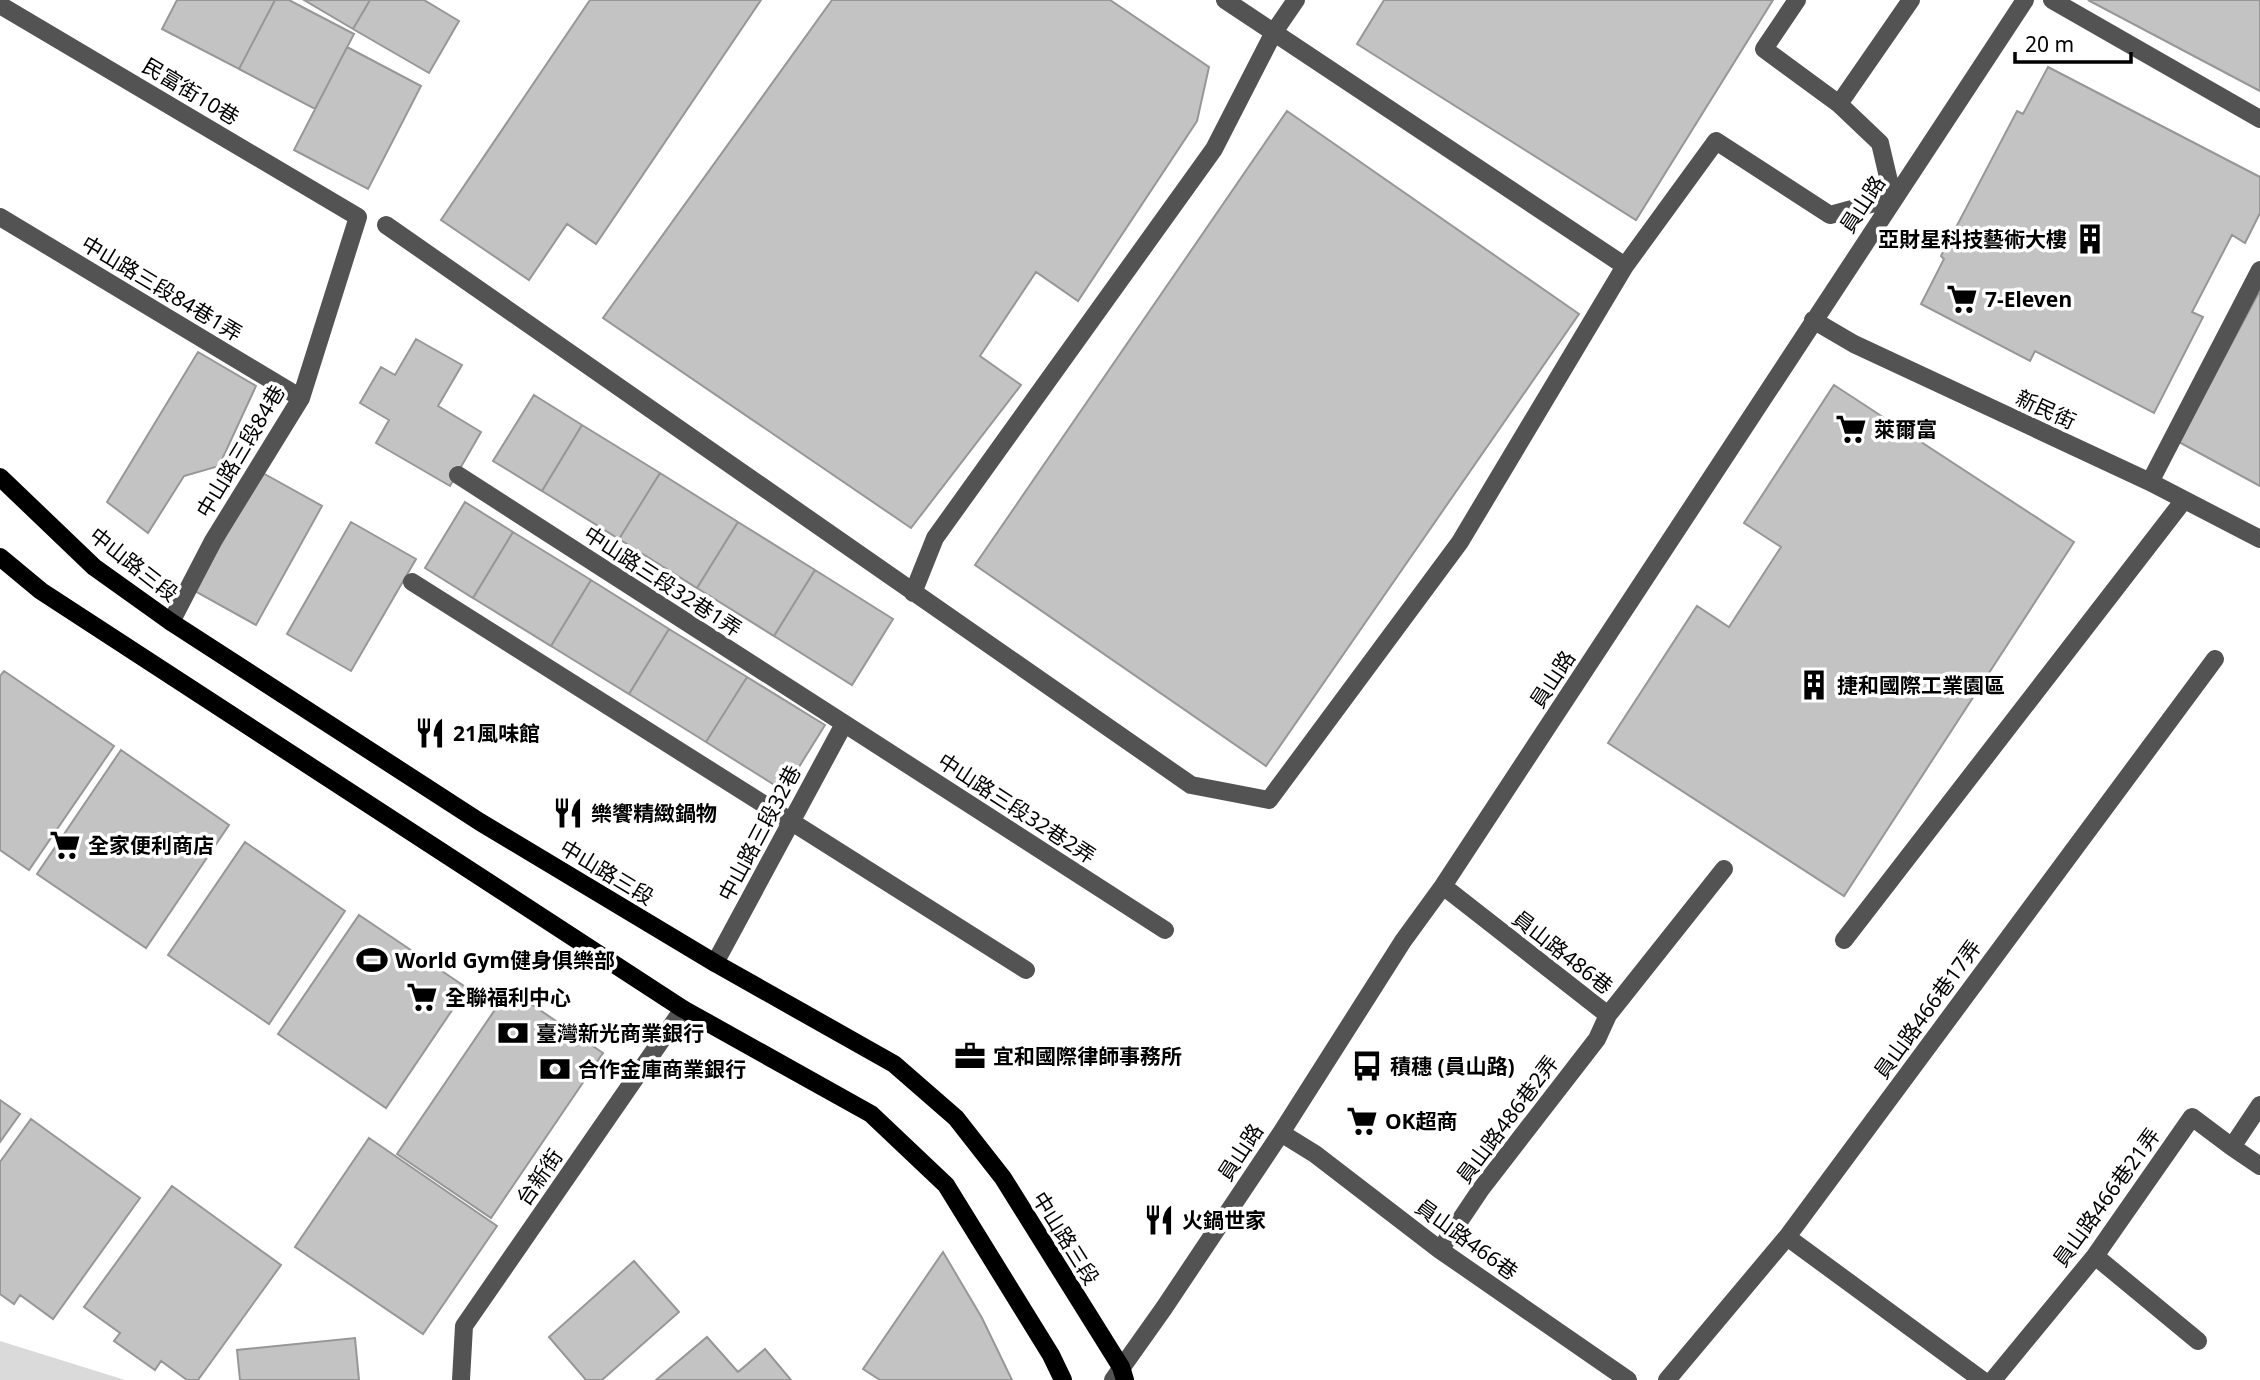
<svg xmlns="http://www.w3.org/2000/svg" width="2260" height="1380" viewBox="0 0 2260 1380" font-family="'Noto Sans','Noto Sans TC',sans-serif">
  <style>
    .green { fill: #dadada }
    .building { fill: #c3c3c3; stroke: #979797; stroke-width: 2 }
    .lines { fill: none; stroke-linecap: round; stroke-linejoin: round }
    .minor { stroke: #535353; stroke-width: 18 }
    .major { stroke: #000; stroke-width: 18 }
    .labels { text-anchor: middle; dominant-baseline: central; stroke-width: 7; stroke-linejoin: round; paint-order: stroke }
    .street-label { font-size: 21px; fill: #000; stroke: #fff }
    .poi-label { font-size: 21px; font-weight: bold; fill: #000; stroke: #fff; text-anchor: start }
  </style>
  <rect width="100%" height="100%" fill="#fff"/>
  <path class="green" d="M 0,1341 L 125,1380 L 0,1380 Z"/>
  <path class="building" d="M 177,0 L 275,0 L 239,69 L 162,29 Z
    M 275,0 L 289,0 L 354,34 L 315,109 L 239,69 Z
    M 304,0 L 370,0 L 353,29 Z
    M 370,0 L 424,0 L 459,21 L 429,73 L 353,29 Z
    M 590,0 L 761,0 L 596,244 L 567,224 L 529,280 L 441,220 Z
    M 832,0 L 1110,0 L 1209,67 L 1197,121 L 1078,301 L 1036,272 L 980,356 L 1021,385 L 911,528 L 603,318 Z
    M 1384,0 L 1773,0 L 1636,220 L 1357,44 Z
    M 2088,0 L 2260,0 L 2260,91 Z
    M 347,47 L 421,86 L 368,189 L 294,150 Z
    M 2048,67 L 2260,177 L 2260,213 L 2245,243 L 2232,235 L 2192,312 L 2203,317 L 2154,413 L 2035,351 L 2030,361 L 1921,304 L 1944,259 L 1941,256 L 2017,111 L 2023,114 Z
    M 1287,111 L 1579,314 L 1266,766 L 975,565 Z
    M 2260,290 L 2260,486 L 2179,442 Z
    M 416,339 L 462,365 L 438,406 L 481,432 L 450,486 L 376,443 L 389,420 L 360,403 L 381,367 L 395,375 Z
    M 198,352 L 256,386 L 219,466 L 184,476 L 148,533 L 107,502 Z
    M 1834,385 L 2074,542 L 1844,896 L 1608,743 L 1697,606 L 1729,627 L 1781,547 L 1744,523 Z
    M 534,395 L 582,425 L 542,491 L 493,461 Z
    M 582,425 L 660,473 L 619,539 L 542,491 Z
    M 261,472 L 322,506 L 256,625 L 195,591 Z
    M 660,473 L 738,522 L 697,588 L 619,539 Z
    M 465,502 L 513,532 L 473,598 L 425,568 Z
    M 351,522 L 416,559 L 351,671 L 287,634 Z
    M 738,522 L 815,570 L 774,636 L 697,588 Z
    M 513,532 L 591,580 L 551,646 L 473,598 Z
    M 815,570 L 893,619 L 852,685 L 774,636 Z
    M 591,580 L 669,629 L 629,694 L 551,646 Z
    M 669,629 L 747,677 L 706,742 L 629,694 Z
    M 4,671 L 114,746 L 29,870 L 0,850 L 0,676 Z
    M 747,677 L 825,725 L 784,791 L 706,742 Z
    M 121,750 L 229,825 L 146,948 L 37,874 Z
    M 245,842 L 345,911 L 269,1024 L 168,955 Z
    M 359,915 L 467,988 L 386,1108 L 278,1034 Z
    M 509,989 L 603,1053 L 491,1218 L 397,1154 Z
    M 0,1100 L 20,1114 L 0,1142 Z
    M 31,1119 L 140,1198 L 53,1319 L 20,1295 L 14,1304 L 0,1294 L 0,1162 Z
    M 369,1138 L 497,1226 L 423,1334 L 295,1247 Z
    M 172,1186 L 281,1265 L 198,1380 L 187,1380 L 161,1361 L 155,1370 L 114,1341 L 120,1333 L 84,1307 Z
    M 943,1252 L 982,1318 L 1012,1380 L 880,1380 L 863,1369 Z
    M 634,1261 L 679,1312 L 602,1380 L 586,1380 L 549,1337 Z
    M 707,1337 L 738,1372 L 765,1349 L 791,1380 L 656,1380 Z
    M 355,1338 L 359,1380 L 240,1380 L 237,1350 Z"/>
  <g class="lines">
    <path class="minor" d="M 1225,0 L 1625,266 L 1716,141 L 1830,215 L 1893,198 L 1880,143 L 1839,104 L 1764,49 L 1797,0
      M 2052,0 L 2260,119
      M 0,5 L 358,217 L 301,398 L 213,541 L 171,622
      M 1839,104 L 1911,0
      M 0,217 L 301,398
      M 386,225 L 1191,785 L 1269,800 L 1460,542 L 1625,266
      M 1813,320 L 1854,344 L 2150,482 L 2260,539
      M 458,475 L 1165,930
      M 2150,482 L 2260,270
      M 412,582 L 1026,970
      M 913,593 L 935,538 L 1214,149 L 1274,32 L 1296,0
      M 1443,886 L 1608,1015 L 1724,869
      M 1844,940 L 2184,500
      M 715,963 L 844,724
      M 1281,1133 L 1315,1154 L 1440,1250 L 1628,1380
      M 2232,1147 L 2260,1166
      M 1787,1237 L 1982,1380
      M 1440,1250 L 1481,1189 L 1597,1039 L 1608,1015
      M 2095,1256 L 2198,1341
      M 461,1380 L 464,1326 L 683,1009
      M 1113,1380 L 1164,1308 L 1281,1133 L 1403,941 L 1443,886 L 2025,0
      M 1667,1380 L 1787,1237 L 2215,659
      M 1993,1380 L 2095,1256 L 2192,1117 L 2232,1147 L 2260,1105"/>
    <path class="major" d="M 0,477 L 94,567 L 171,622 L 480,822 L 715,963 L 894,1064 L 956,1118 L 1003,1178 L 1121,1367 L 1125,1380
      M 0,557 L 41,591 L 683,1009 L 871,1114 L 946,1185 L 1051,1355 L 1063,1380"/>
  </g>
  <defs>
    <g id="building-bare" transform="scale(2.415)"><path d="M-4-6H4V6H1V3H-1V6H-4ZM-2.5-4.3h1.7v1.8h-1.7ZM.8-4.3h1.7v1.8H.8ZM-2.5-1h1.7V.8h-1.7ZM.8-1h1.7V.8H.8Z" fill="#000" stroke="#fff" stroke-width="2.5" paint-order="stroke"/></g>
    <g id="supermarket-bare" transform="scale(2.415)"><path d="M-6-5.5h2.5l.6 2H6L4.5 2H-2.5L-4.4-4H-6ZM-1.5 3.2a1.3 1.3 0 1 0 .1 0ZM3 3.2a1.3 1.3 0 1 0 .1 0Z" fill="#000" stroke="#fff" stroke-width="2.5" paint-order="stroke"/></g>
    <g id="restaurant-bare" transform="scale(2.415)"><path d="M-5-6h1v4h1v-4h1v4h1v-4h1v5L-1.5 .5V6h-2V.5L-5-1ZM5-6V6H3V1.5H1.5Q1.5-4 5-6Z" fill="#000" stroke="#fff" stroke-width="2.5" paint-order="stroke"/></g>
    <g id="stadium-bare" transform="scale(2.415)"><path d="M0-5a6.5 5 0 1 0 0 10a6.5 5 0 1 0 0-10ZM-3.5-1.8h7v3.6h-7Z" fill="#000" stroke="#fff" stroke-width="2.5" paint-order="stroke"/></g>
    <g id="bank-bare" transform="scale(2.415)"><path d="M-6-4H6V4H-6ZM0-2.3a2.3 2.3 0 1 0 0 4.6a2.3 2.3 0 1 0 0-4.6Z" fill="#000" stroke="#fff" stroke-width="2.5" paint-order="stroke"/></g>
    <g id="office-bare" transform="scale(2.415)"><path d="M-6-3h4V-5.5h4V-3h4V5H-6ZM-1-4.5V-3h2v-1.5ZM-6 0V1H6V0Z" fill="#000" stroke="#fff" stroke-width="2.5" paint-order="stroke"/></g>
    <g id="bus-bare" transform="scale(2.415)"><path d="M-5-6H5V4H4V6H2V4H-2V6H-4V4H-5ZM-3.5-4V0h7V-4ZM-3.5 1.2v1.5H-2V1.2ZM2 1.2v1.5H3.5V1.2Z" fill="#000" stroke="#fff" stroke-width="2.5" paint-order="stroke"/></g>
  </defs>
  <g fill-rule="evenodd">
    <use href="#building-bare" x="2090" y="239"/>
    <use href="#supermarket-bare" x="1962" y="299"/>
    <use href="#supermarket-bare" x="1851" y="429"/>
    <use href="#building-bare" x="1814" y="685"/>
    <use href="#restaurant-bare" x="430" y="733"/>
    <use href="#restaurant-bare" x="568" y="813"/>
    <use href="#supermarket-bare" x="65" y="845"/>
    <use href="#stadium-bare" x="372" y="960"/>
    <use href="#supermarket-bare" x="422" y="997"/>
    <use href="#bank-bare" x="513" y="1033"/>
    <use href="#office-bare" x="970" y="1056"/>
    <use href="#bus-bare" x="1367" y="1066"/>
    <use href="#bank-bare" x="555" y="1069"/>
    <use href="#supermarket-bare" x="1362" y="1121"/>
    <use href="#restaurant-bare" x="1159" y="1220"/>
  </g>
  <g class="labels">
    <g class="street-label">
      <text transform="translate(191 91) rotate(31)">民富街10巷</text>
      <text transform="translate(1862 204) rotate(-57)">員山路</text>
      <text transform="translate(162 288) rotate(31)">中山路三段84巷1弄</text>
      <text transform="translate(2046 409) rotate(25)">新民街</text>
      <text transform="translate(240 451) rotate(-59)">中山路三段84巷</text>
      <text transform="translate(134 564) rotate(38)">中山路三段</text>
      <text transform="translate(663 581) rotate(33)">中山路三段32巷1弄</text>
      <text transform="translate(1552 679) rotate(-57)">員山路</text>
      <text transform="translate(1017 808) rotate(33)">中山路三段32巷2弄</text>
      <text transform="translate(759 833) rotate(-62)">中山路三段32巷</text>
      <text transform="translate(607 872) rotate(31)">中山路三段</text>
      <text transform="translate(1563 952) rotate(38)">員山路486巷</text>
      <text transform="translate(1927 1009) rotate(-54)">員山路466巷17弄</text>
      <text transform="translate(1507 1119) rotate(-53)">員山路486巷2弄</text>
      <text transform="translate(1240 1152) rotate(-57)">員山路</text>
      <text transform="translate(539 1177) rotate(-55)">台新街</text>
      <text transform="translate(2106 1197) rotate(-54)">員山路466巷21弄</text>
      <text transform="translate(1066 1238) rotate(58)">中山路三段</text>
      <text transform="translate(1467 1239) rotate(36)">員山路466巷</text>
    </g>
    <g class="poi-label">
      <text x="2067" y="239" text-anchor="end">亞財星科技藝術大樓</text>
      <text x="1985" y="299">7-Eleven</text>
      <text x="1874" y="429">萊爾富</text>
      <text x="1837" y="685">捷和國際工業園區</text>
      <text x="453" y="733">21風味館</text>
      <text x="591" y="813">樂饗精緻鍋物</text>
      <text x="88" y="845">全家便利商店</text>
      <text x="395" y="960">World Gym健身俱樂部</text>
      <text x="445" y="997">全聯福利中心</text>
      <text x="536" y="1033">臺灣新光商業銀行</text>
      <text x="993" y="1056">宜和國際律師事務所</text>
      <text x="1390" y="1066">積穗 (員山路)</text>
      <text x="578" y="1069">合作金庫商業銀行</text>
      <text x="1385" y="1121">OK超商</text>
      <text x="1182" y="1220">火鍋世家</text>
    </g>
  </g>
  <path d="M2015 52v10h116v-10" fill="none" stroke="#000000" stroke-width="3.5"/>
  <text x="2025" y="52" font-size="21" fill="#000000" stroke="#ffffff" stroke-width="5" paint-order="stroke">20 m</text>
</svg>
